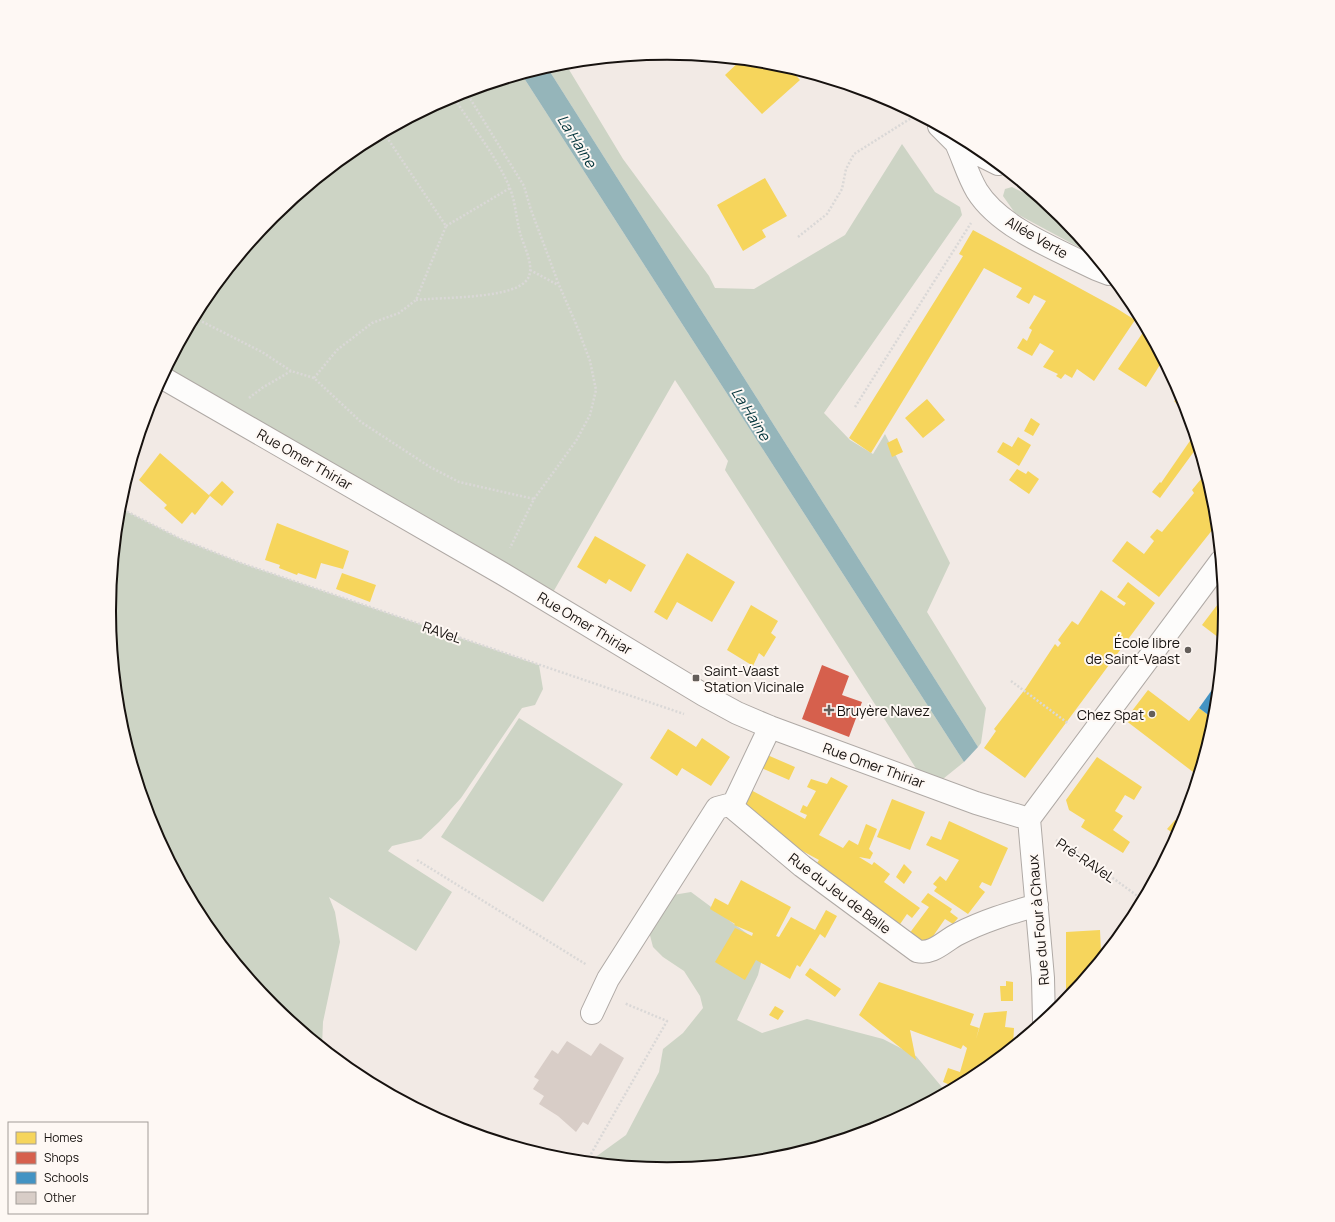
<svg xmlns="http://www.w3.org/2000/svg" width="1335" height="1222" viewBox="0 0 1335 1222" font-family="Manrope,sans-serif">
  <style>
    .green { fill: #cdd4c5 }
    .water { fill: #95b5ba }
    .homes { fill: #f6d55c }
    .shops { fill: #d6604d }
    .schools { fill: #4393c3 }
    .building { fill: #d8cdc7 }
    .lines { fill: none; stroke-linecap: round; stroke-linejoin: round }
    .minor-casing { stroke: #afa9a5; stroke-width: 24 }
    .path { stroke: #dad8d7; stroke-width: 2.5; stroke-dasharray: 2 2; stroke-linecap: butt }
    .minor { stroke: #fdfcfb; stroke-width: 22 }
    .poi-dot { fill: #645e5a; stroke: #fef8f4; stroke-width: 1.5 }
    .labels { text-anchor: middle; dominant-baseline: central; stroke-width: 4; stroke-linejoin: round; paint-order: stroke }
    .street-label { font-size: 14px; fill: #17120f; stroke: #fef8f4 }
    .poi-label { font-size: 14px; fill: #17120f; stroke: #fef8f4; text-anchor: end }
    .water-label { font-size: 15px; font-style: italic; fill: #01333a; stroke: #fef8f4 }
    .rim { fill: none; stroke: #17120f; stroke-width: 2 }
  </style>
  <rect width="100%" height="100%" fill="#f2eae5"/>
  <path class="green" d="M 565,63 L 623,159 L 709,276 L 715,288 L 754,289 L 845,235 L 902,144 L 935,192 L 960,207 L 962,215 L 824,413 L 850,440 L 873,454 L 885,434 L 950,563 L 927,612 L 986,708 L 981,743 L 978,747 L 547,67 Z
    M 522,75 L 964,762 L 933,787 L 926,784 L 725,470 L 728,461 L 675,380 L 548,601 L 163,378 L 204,301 L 273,216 L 358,147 L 454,95 Z
    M 1012,187 L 1045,203 L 1062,217 L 1095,256 L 1015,213 L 1003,196 L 1005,189 Z
    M 120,508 L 181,539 L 241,563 L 539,665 L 543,689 L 535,705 L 522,708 L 461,798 L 439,822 L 421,839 L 392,846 L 388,851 L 452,892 L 416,951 L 329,897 L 335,912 L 340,942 L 323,1022 L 322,1046 L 273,1005 L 203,921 L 152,824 L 120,720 L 110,611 Z
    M 519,718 L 623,784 L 543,902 L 441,837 Z
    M 691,892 L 765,947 L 758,975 L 737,1020 L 762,1033 L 807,1019 L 883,1039 L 916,1056 L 946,1092 L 881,1127 L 776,1158 L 667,1169 L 590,1161 L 626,1135 L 659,1072 L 663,1049 L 683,1033 L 703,1008 L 700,996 L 684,971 L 663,957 L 653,947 L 646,920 L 661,897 Z"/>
  <path class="water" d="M 547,67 L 978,747 L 964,762 L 522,75 Z"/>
  <path class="homes" d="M 741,60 L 777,64 L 788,67 L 800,80 L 762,114 L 725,75 Z
    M 765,178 L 787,216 L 762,230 L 766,237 L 743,251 L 717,205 Z
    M 973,230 L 1116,308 L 1135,320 L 1094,381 L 1077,369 L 1072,378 L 1065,374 L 1061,379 L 1056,376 L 1058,374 L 1043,367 L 1054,351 L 1040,343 L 1032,356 L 1017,348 L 1023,338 L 1027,341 L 1032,330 L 1029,328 L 1046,301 L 1034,295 L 1029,304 L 1016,297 L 1022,288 L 984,268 L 871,453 L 849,438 L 963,256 L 959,254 Z
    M 1146,328 L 1163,360 L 1146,387 L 1118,369 Z
    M 1182,395 L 1183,398 L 1189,417 L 1174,401 Z
    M 927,399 L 945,420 L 923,438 L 905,418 Z
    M 1031,418 L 1040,424 L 1033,436 L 1024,431 Z
    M 1194,435 L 1198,446 L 1160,498 L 1152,492 L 1160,482 L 1161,483 Z
    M 1018,437 L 1031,445 L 1019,466 L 997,452 L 1003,442 L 1012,447 Z
    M 897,438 L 903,452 L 892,457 L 887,443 Z
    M 160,453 L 210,496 L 195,515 L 192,512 L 182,524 L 164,508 L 167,505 L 139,480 Z
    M 1017,469 L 1026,474 L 1028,471 L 1039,479 L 1029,494 L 1009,480 Z
    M 1206,473 L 1215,502 L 1217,524 L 1159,597 L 1112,561 L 1127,541 L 1144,554 L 1154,541 L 1150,537 L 1157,529 L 1162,532 L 1194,493 L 1192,490 Z
    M 222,481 L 234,492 L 222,506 L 209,495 Z
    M 277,523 L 349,551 L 343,569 L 321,563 L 316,579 L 298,573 L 297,575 L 279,568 L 280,565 L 265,560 Z
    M 595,536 L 646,565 L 631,592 L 609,579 L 606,584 L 577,567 Z
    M 687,553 L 735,582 L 712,622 L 677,602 L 667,620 L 654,612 Z
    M 342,573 L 376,585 L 370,602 L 336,589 Z
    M 1128,582 L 1155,603 L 1025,778 L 984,748 L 996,731 L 994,729 L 1026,688 L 1055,644 L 1058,647 L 1061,643 L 1058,640 L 1072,621 L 1078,625 L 1101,590 L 1124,606 L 1126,603 L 1117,597 Z
    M 1224,596 L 1225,611 L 1223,641 L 1202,625 Z
    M 751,605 L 778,621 L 771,633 L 776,637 L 764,657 L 759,653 L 753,666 L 727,650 Z
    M 1148,690 L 1189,721 L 1199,708 L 1215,720 L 1197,775 L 1125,720 Z
    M 668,729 L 696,747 L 702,738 L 730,757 L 711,786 L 682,768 L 677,776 L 650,758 Z
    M 765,754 L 795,767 L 789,780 L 759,767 Z
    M 1097,757 L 1142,787 L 1134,800 L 1125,795 L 1115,811 L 1123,816 L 1113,830 L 1130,842 L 1123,853 L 1081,827 L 1085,820 L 1069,810 L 1066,800 Z
    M 831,777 L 848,786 L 819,835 L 843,848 L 849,840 L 858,845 L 866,824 L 877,829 L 869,849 L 873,853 L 870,859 L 859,857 L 872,865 L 874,862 L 890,874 L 884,882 L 920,908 L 912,918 L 907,914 L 896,930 L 813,869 L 819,860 L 773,835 L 740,808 L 749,789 L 805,819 L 807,815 L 800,812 L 803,805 L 807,807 L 816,791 L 807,787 L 811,779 L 827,784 Z
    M 892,799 L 925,812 L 910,850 L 877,837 Z
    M 1175,820 L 1183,825 L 1177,836 L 1167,829 Z
    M 949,821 L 1008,848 L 991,886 L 982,882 L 979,887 L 985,892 L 968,914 L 934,891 L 937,887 L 933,884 L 940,876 L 946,881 L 959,860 L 926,845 L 931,836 L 941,840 Z
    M 904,864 L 912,872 L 904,884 L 896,877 Z
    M 741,880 L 791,907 L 776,936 L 779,937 L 791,917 L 815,930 L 826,910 L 837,916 L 825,938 L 820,934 L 800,967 L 797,965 L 790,979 L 756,960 L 745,980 L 715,962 L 735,928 L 752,936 L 753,933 L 734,925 L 735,924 L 710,909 L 715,898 L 728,905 Z
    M 928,893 L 952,909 L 950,912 L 958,918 L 953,924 L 945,919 L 929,942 L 906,938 L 929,907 L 921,902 Z
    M 1100,930 L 1101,952 L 1107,951 L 1066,1001 L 1066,932 Z
    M 810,968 L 841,989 L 835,997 L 805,975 Z
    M 1006,981 L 1013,982 L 1013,1001 L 1001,1001 L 1000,986 L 1006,986 Z
    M 879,982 L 974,1014 L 970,1025 L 979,1028 L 976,1039 L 984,1013 L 1007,1011 L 1005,1027 L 1014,1028 L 1013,1046 L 977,1075 L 955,1087 L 943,1082 L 948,1068 L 960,1072 L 967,1048 L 963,1045 L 961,1049 L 910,1030 L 916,1060 L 859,1015 Z
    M 775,1006 L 784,1011 L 778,1020 L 769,1015 Z"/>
  <path class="shops" d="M 822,665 L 849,676 L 842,695 L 862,702 L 849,737 L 802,719 Z"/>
  <path class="schools" d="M 1219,680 L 1217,702 L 1215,720 L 1199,708 Z"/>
  <path class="building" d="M 567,1041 L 591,1056 L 600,1043 L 624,1058 L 588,1125 L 583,1122 L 576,1132 L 558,1116 L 539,1104 L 544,1096 L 533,1089 L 539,1080 L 534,1077 L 552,1050 L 558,1054 Z"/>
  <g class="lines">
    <g class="minor-casing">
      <path id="minor" d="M 939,126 L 956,143 L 998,164
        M 956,143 C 963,158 968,176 977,191 C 1000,228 1058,250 1096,269 L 1109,274
        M 163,378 L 503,574 L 704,695 L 737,713 L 770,727 L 976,803 L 1029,819
        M 770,727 L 732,807 L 802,866 L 917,951 C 933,955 944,941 958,934 C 983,921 1010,913 1037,905
        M 1029,819 L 1221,561
        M 1029,819 L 1043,978 L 1044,1021
        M 592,1013 L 608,979 L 717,808 L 732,804"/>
    </g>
    <path class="path" d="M 466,92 L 524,186 L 531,210 L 559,285 L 576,324 L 590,361 L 596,390 L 590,415 L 576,441 L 534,499 L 510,548
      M 446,226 L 510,188
      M 798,237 L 827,214 L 842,189 L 846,169 L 854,154 L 916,115
      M 530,270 L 558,285
      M 416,300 C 442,297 507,299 525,282 C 537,271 525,249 521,236 C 516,220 516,202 509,186 C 495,154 471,125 453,96
      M 195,318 L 262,352 L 291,371
      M 314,378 L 337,350 L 372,323 L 399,313 L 416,300 L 446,226 L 384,133
      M 249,398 L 262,388 L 291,371 L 314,378 L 361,422 L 430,467 L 459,482 L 534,499
      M 855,407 L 971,223
      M 120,508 L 181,539 L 241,563 L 684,714
      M 1011,681 L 1069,724
      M 1056,840 L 1077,852 L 1143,900
      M 417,860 L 587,965
      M 587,1161 L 667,1021 L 624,1003"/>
    <use href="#minor" class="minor"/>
  </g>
  <g class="poi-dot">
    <circle cx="1188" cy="650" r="4"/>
    <rect x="692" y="674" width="8" height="8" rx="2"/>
    <path d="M827 704h4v4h4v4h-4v4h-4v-4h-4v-4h4z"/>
    <circle cx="1152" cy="714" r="4"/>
  </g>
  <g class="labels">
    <g class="street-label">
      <text transform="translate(1037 237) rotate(30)">Allée Verte</text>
      <text transform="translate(305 459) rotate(30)">Rue Omer Thiriar</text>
      <text transform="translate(585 623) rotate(31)">Rue Omer Thiriar</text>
      <text transform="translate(442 632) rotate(19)">RAVeL</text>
      <text transform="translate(874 765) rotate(20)">Rue Omer Thiriar</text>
      <text transform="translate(1086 860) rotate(34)">Pré-RAVeL</text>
      <text transform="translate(840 893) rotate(37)">Rue du Jeu de Balle</text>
      <text transform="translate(1038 920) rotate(-95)">Rue du Four à Chaux</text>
    </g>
    <g class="poi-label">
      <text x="1180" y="642">École libre<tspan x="1180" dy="16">de Saint-Vaast</tspan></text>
      <text x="704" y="670" text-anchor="start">Saint-Vaast<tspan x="704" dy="16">Station Vicinale</tspan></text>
      <text x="837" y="710" text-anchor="start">Bruyère Navez</text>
      <text x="1144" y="714">Chez Spat</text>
    </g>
    <g class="water-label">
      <text transform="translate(577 141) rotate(58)">La Haine</text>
      <text transform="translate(751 414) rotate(58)">La Haine</text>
    </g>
  </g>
  <path d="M0 0H1335V1222H0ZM116 611a551 551 0 1 1 1102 0a551 551 0 1 1-1102 0Z" fill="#fef8f4" fill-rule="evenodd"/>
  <path class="rim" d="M116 611a551 551 0 1 1 1102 0a551 551 0 1 1-1102 0Z"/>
  <rect x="8" y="1122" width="140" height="92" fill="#fef8f4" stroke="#a29c98"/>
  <rect x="16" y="1132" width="20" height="12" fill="#f6d55c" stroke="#a29c98"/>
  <text x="44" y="1142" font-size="12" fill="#17120f">Homes</text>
  <rect x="16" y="1152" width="20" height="12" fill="#d6604d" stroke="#a29c98"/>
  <text x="44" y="1162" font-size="12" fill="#17120f">Shops</text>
  <rect x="16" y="1172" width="20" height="12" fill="#4393c3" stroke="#a29c98"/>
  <text x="44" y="1182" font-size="12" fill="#17120f">Schools</text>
  <rect x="16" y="1192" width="20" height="12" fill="#d8cdc7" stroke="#a29c98"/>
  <text x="44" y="1202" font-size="12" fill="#17120f">Other</text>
</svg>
